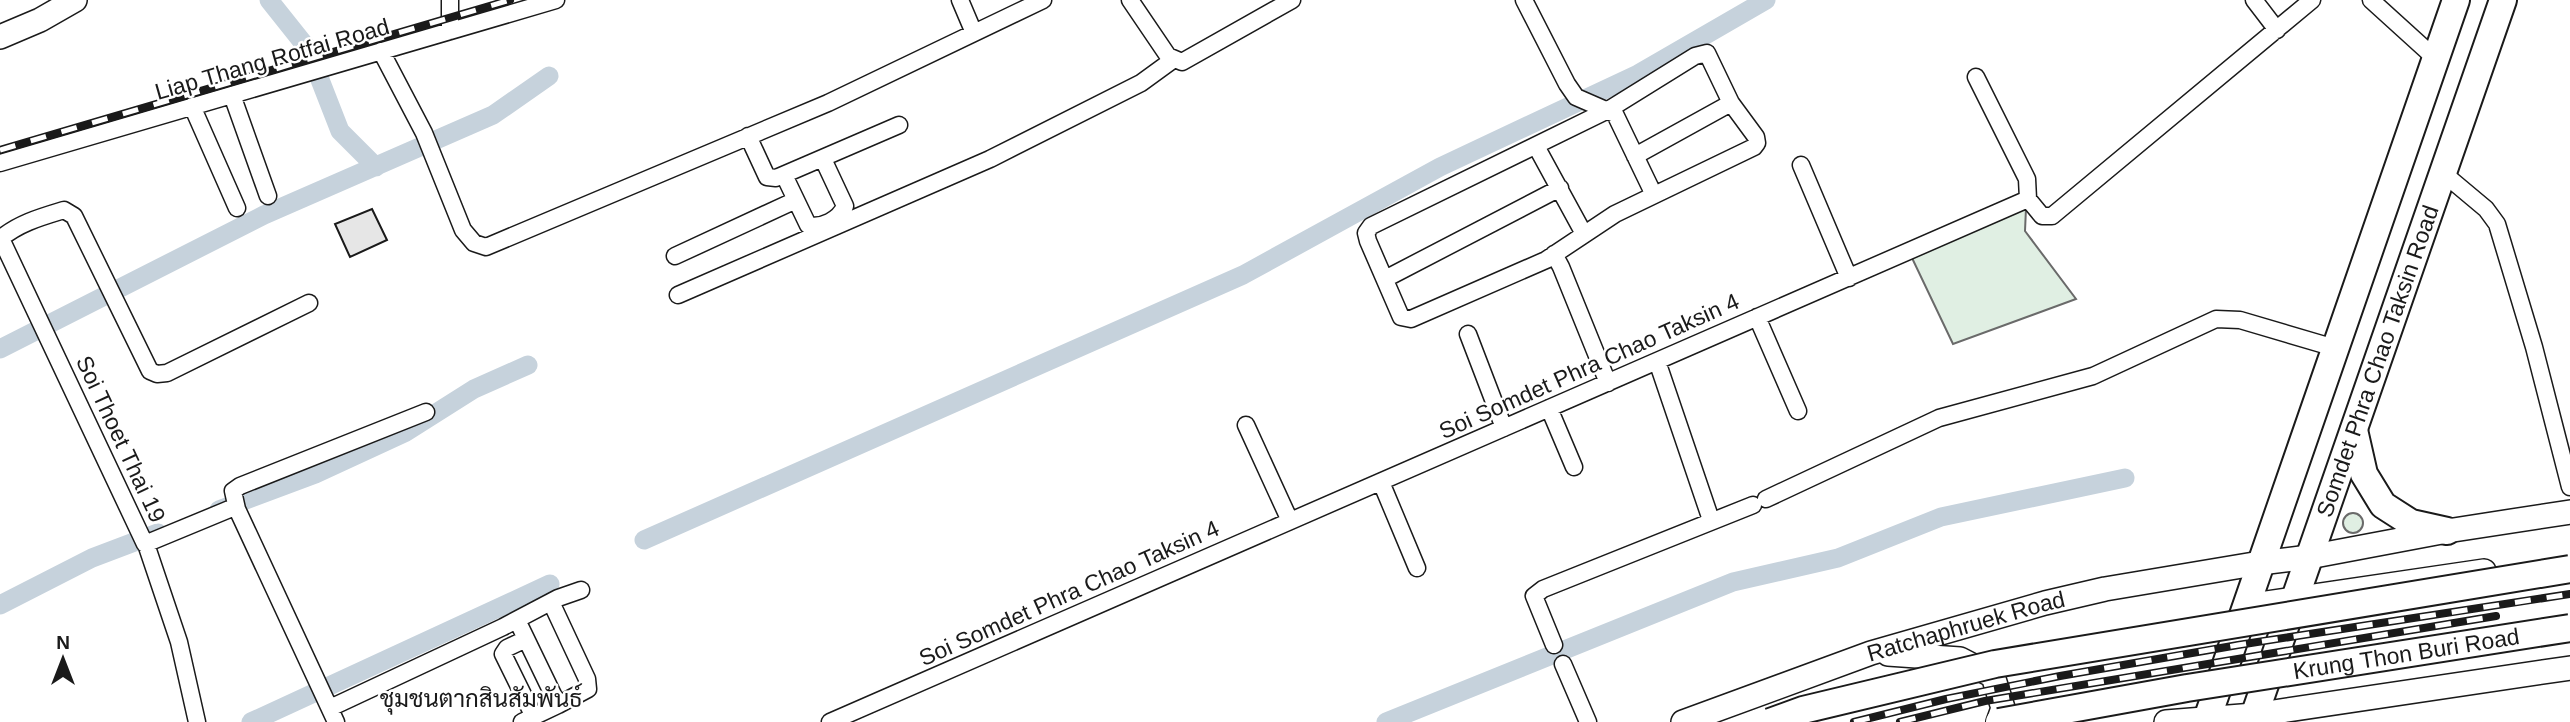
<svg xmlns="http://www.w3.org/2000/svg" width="2570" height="722" viewBox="0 0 2570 722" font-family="Arial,Sarabun,sans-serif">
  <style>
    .green { fill: #e0efe3; stroke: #6a6a6a; stroke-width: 2 }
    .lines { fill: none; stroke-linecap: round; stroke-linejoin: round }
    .canal { stroke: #c6d2dc; stroke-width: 19 }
    .building { fill: #e6e6e6; stroke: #1a1a1a; stroke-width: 2 }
    .street-casing { stroke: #1a1a1a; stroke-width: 19 }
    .secondary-casing { stroke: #1a1a1a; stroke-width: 26 }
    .primary-casing { stroke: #1a1a1a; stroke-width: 30 }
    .street { stroke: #fff; stroke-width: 16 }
    .secondary { stroke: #fff; stroke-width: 23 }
    .primary { stroke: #fff; stroke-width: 26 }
    .rail-casing { stroke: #1a1a1a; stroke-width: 8 }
    .rail { stroke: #fff; stroke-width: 5; stroke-dasharray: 16; stroke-linecap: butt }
    .primary-bridge-casing { stroke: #1a1a1a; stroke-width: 30; stroke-linecap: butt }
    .primary-bridge { stroke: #fff; stroke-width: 26 }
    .labels { text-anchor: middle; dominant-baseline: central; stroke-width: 5; stroke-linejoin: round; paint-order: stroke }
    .street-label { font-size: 23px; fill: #1a1a1a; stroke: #fff }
    .neighbourhood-label { font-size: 24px; fill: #1a1a1a; stroke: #fff }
  </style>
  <rect width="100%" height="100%" fill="#fff"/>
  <path class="green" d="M 2026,208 L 2025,231 L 2076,299 L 1953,344 L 1912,258 Z
    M2343 523a10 10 0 1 1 20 0a10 10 0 1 1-20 0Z"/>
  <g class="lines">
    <path class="canal" d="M 269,0 L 308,49 L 340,131 L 376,167
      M 0,349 L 264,215 L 493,115 L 549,76
      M 219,510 L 315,474 L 406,432 L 474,389 L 528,365
      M 644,540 L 1243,275 L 1440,167 L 1638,74 L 1766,0
      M 0,605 L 92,558 L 158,533
      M 251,722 L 550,584
      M 1386,722 L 1733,582 L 1838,558 L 1941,517 L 2125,478"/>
  </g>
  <path class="building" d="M 372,209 L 387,240 L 350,257 L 335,224 Z"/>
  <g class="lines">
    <g class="street-casing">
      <path id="street" d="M 960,0 L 974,33
        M 1130,0 L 1168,56 L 1182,62 L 1292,0
        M 1524,0 L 1567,84 L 1576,97 L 1615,114 L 1654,195
        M 2254,0 L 2277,30
        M 2371,0 L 2436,59
        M 450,31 L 450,0
        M 381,51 L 424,133 L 463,230 L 474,243 L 486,247 L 828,103 L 1043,0
        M 1707,53 L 1731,103 L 1756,137 L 1757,143 L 1754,147 L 1615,214 L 1546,260 L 1411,319 L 1401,317 L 1368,241 L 1366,233 L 1371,226 L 1608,110 L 1695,56 Z
        M 1976,77 L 2027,179 L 2028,199
        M 232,95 L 268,196
        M 192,106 L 237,208
        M 748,136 L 767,177 L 776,178 L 899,125
        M 1536,146 L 1584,234
        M 1635,156 L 1731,103
        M 0,163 L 556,0
        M 1801,165 L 1849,278
        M 2443,173 L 2486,209 L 2497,224 L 2534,347 L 2570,487
        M 784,175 L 808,225 C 822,228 839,220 845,206 L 823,159
        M 0,239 C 19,223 41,217 64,210 L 74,216 L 150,371 L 157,374 L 167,373 L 309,303
        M 0,243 L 4,245 L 145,544 L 232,508 L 237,509 L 336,722
        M 1554,254 L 1561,267 L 1608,383
        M 675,256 L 796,200
        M 1385,279 L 1560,188
        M 678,295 L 990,159 L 1141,83 L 1174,59
        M 1757,317 L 1798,411
        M 1468,334 L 1504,428
        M 1657,361 L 1711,520
        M 1549,408 L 1574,467
        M 1246,425 L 1290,521
        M 1381,482 L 1417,568
        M 1766,499 L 1939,418 L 2093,376 L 2216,319 L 2240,320 L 2335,348
        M 237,509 L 233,491 L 240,486 L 426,412
        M 146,544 L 179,642 L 197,722
        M 517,620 L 558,705 L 588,689 L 587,679 L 551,602
        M 526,639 L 507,648 L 503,654 L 534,717
        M 1554,645 L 1534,596 L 1543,589 L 1753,505
        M 1563,664 L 1588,722
        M 330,708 L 503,627 L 558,598 L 581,590
        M 522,722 L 558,705
        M 830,722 L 2028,199 L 2042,216 L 2052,216 L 2312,0"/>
    </g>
    <g class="secondary-casing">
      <g id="secondary">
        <path d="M 0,37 L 40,20 L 75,0"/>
        <path d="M 2246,606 L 2484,571"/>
        <path d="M 1888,654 L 1960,659 L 1993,676 L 2003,708 L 1998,722"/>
        <path id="s1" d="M 1683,722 L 1871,653 L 2045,603 L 2105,589 L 2260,563 L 2309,557 L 2447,531 L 2570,512"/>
        <path d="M 2166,722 L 2254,715 L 2570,668"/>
      </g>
    </g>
    <g class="primary-casing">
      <g id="primary">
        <path d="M 2354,430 L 2364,474 L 2383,505 L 2411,523 L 2447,531"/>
        <path d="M 2206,722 L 2456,0"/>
        <path id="s2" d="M 2252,722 L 2503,0"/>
      </g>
    </g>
    <use href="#street" class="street"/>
    <use href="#secondary" class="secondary"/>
    <use href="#primary" class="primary"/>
    <g class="rail-casing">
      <path id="rail" d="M 0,150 L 510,0
        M 1854,722 L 1946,699 L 2060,676 L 2238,645 L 2570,594
        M 1900,722 L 1985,701 L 2496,616"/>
    </g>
    <use href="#rail" class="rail"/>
    <g class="primary-bridge-casing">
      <g id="primary-bridge">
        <path d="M 1770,722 L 1803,710 L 1995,664 L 2570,569"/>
        <path id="s3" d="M 1999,722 L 2187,688 L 2570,628"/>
      </g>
    </g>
    <use href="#primary-bridge" class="primary-bridge"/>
  </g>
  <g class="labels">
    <g class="street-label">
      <text transform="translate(272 59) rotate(-16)">Liap Thang Rotfai Road</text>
      <text stroke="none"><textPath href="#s2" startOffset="382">Somdet Phra Chao Taksin Road</textPath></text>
      <text transform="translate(1589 366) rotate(-24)">Soi Somdet Phra Chao Taksin 4</text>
      <text transform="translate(121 439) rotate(65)">Soi Thoet Thai 19</text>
      <text transform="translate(1069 593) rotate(-24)">Soi Somdet Phra Chao Taksin 4</text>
      <text stroke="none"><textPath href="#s1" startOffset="299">Ratchaphruek Road</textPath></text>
      <text stroke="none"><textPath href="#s3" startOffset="413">Krung Thon Buri Road</textPath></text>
    </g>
    <g class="neighbourhood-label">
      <text x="481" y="698">ชุมชนตากสินสัมพันธ์</text>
    </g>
  </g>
  <g transform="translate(63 659)" stroke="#ffffff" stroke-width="5" paint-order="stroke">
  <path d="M0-5L12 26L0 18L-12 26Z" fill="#1a1a1a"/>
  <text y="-10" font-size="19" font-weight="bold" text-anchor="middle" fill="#1a1a1a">N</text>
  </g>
</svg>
